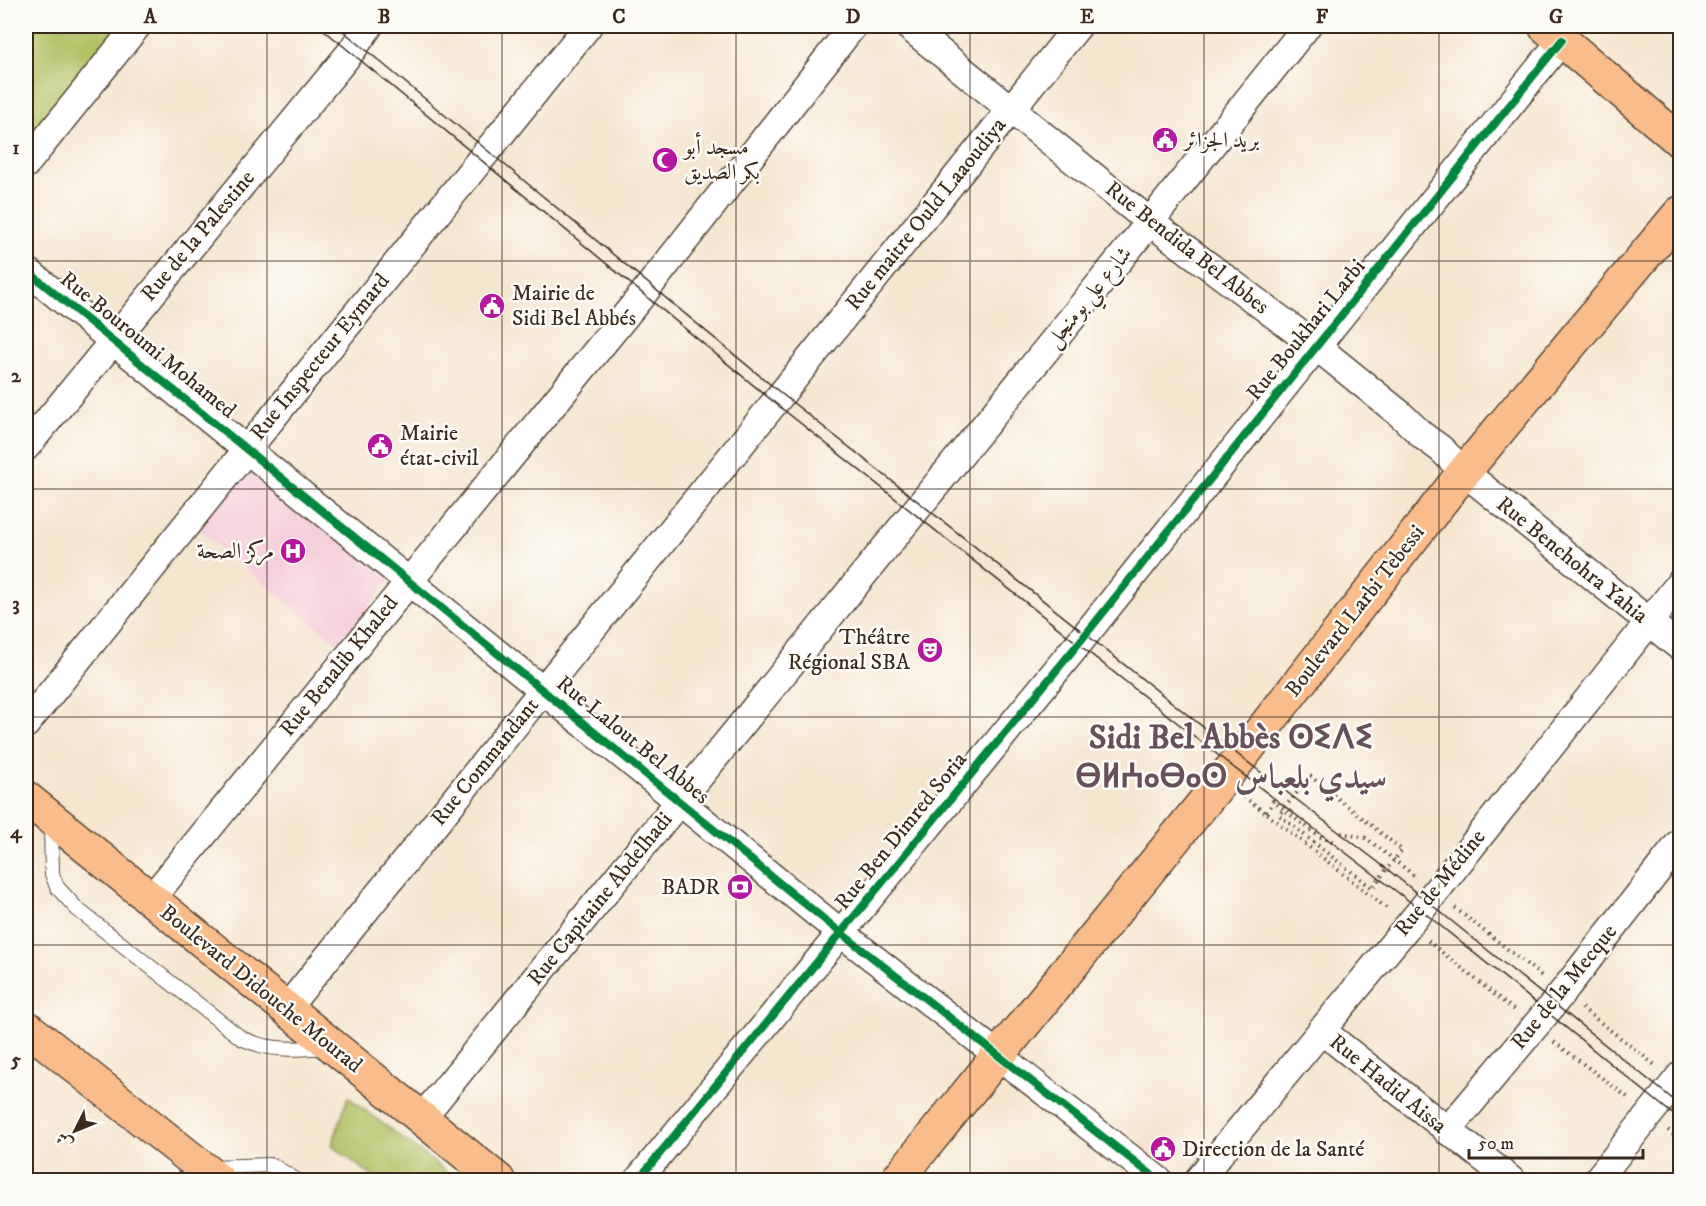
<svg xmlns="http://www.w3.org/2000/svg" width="1706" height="1206" viewBox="0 0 1706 1206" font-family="'IM FELL DW Pica',Amiri,'Noto Sans Tifinagh',serif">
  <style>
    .built { fill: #f5cfdb }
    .green { fill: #b1bf61; stroke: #767440; stroke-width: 1.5 }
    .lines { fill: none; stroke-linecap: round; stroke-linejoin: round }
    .lane-casing { stroke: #574639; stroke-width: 16 }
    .street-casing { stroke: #574639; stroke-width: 30 }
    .primary-casing { stroke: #574639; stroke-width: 36 }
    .path { stroke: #574639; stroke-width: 4; stroke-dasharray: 1.5 4.5; stroke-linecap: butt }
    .lane { stroke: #fff; stroke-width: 14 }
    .street { stroke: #fff; stroke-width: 27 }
    .primary { stroke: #f9bc8a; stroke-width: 33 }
    .tram { stroke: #3b2a1e; stroke-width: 1.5 }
    .cycleway-casing { stroke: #fdfcf7; stroke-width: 11 }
    .cycleway { stroke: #00873e; stroke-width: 8 }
    .grid { fill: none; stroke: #3b2a1e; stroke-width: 1.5; stroke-opacity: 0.55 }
    .labels { text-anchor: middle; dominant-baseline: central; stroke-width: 5; stroke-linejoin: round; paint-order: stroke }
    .poi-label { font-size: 22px; fill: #3b2a1e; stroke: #fdfcf7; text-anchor: start }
    .street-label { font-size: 22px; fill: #3b2a1e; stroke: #fdfcf7 }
    .town-label { font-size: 34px; font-weight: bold; fill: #68505a; stroke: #fdfcf7 }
    .neatline { fill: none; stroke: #3b2a1e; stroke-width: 2 }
    .grid-label { font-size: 20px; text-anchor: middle; font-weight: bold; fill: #3b2a1e }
  </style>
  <rect width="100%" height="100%" fill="#fdfcf7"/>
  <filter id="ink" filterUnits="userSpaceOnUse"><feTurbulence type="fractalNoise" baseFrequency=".0167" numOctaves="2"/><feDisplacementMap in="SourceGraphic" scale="12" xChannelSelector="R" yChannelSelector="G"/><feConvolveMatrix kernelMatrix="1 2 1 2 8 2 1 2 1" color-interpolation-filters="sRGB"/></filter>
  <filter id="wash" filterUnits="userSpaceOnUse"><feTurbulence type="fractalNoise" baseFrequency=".008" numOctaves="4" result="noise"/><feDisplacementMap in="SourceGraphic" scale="24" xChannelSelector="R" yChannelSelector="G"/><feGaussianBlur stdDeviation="1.35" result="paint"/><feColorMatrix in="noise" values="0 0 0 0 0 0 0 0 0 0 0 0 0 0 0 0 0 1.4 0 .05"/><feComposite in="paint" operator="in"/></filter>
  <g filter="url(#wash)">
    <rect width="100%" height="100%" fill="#f5e6d0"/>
    <path class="built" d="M 249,457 L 393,577 L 338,644 L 193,525 Z"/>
    <path class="green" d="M 26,26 L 122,26 L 26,144 Z
      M 348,1097 L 457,1180 L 377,1180 L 332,1145 Z"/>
  </g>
  <g filter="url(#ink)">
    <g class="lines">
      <g class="lane-casing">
        <path id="lane" d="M 51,823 L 52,874 L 57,887 L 77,909 L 241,1038 C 270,1052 296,1049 327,1047
          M 209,1167 L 272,1165 L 296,1180"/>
      </g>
      <g class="street-casing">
        <path id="street" d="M 908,26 L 1150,222 L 1316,346 L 1400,414 L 1423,436 L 1441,449 L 1464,472 L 1680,647
          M 26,164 L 137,26
          M 26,270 L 841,933 L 1158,1180
          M 26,447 L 350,53 L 369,26
          M 26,724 L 588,26
          M 151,899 L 643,294 L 853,26
          M 286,1009 L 1078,26
          M 1321,1030 L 1511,1180
          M 421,1119 L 1150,222 L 1307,26
          M 1447,1131 L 1547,1012 L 1680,842
          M 638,1180 L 1078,644 L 1562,40
          M 1198,1180 L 1421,910 L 1680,583
          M 1597,1180 L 1680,1076"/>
      </g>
      <g class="primary-casing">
        <path id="primary" d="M 1545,26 L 1680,141
          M 26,798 L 498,1180
          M 26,1027 L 218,1180
          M 897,1180 L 1241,757 L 1464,472 L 1680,213"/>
      </g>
      <path class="path" d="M 1310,776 L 1402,850 L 1372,888 L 1279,815 Z
        M 1244,797 L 1267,814 L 1273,801 L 1318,836 L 1334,842
        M 1267,814 L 1389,910
        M 1341,833 L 1366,838 L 1416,877
        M 1455,908 L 1543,977
        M 1428,941 L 1515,1011
        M 1582,1008 L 1656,1066
        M 1554,1042 L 1630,1099
        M 1668,1130 L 1680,1141"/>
      <use href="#lane" class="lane"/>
      <use href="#street" class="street"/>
      <use href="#primary" class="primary"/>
      <path class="tram" d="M 319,26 L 775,403 L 1233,767 L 1421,910 L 1680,1120
        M 337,26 L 782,394 L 1241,757 L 1387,869 L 1680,1105"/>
      <g class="cycleway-casing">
        <path id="cycleway" d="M 26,270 L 841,933 L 1158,1180
          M 638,1180 L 1078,644 L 1562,40"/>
      </g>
      <use href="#cycleway" class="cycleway"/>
    </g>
  </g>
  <path class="grid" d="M 267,26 L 267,1180M 502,26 L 502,1180M 736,26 L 736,1180M 970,26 L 970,1180M 1204,26 L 1204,1180M 1439,26 L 1439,1180M 26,261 L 1680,261M 26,489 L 1680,489M 26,717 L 1680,717M 26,945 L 1680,945"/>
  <defs>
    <g id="civic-disc" transform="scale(1.35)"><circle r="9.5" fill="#b5179e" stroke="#fdfcf7"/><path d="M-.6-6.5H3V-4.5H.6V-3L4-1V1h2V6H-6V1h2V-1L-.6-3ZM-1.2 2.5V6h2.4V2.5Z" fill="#fff"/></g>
    <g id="mosque-disc" transform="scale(1.35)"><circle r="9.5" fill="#b5179e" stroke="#fdfcf7"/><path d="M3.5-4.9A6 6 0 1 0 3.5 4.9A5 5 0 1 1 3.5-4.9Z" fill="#fff"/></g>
    <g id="hospital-disc" transform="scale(1.35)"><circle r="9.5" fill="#b5179e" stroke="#fdfcf7"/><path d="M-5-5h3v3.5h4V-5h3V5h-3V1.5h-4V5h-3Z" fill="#fff"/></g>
    <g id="theatre-disc" transform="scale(1.35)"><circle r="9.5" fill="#b5179e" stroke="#fdfcf7"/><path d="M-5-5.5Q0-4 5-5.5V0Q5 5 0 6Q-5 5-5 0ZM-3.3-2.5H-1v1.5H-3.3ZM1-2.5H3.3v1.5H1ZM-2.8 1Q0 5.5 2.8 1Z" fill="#fff"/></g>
    <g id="bank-disc" transform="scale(1.35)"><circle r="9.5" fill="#b5179e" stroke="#fdfcf7"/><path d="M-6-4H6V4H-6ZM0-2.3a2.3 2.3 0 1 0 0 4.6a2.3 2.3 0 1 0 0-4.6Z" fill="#fff"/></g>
  </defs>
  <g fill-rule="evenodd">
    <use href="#civic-disc" x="1165" y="140"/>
    <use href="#mosque-disc" x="665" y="160"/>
    <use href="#civic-disc" x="492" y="306"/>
    <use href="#civic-disc" x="380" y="446"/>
    <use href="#hospital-disc" x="293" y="551"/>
    <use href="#theatre-disc" x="930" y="650"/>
    <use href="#bank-disc" x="740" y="887"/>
    <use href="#civic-disc" x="1163" y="1149"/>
  </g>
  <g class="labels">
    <g class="poi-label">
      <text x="1184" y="140">بريد الجزائر</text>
      <text x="684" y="147">مسجد أبو<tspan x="684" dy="25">بكر الصديق</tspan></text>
      <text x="512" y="293">Mairie de<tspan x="512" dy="25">Sidi Bel Abbés</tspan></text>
      <text x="400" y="433">Mairie<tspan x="400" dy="25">état-civil</tspan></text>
      <text x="274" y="551" text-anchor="end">مركز الصحة</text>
      <text x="910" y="637" text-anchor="end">Théâtre<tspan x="910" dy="25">Régional SBA</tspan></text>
      <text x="720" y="887" text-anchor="end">BADR</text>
      <text x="1182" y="1149">Direction de la Santé</text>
    </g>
    <g class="street-label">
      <text transform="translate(926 214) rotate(-51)">Rue maitre Ould Laaoudiya</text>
      <text transform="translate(198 236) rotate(-50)">Rue de la Palestine</text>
      <text transform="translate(1187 248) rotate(38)">Rue Bendida Bel Abbes</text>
      <text transform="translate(1089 297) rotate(-51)">شارع علي بومنجل</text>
      <text transform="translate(1306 330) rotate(-51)">Rue Boukhari Larbi</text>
      <text transform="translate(148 345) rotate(39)">Rue Bouroumi Mohamed</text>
      <text transform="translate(320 357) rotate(-51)">Rue Inspecteur Eymard</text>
      <text transform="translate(1572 560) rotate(39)">Rue Benchohra Yahia</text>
      <text transform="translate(1355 611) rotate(-52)">Boulevard Larbi Tebessi</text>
      <text transform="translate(339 666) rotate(-51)">Rue Benalib Khaled</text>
      <text transform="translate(633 740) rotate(39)">Rue Lalout Bel Abbes</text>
      <text transform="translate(485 762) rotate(-51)">Rue Commandant</text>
      <text transform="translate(901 831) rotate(-51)">Rue Ben Dimred Soria</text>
      <text transform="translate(1440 883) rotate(-51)">Rue de Médine</text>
      <text transform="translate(600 899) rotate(-51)">Rue Capitaine Abdelhadi</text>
      <text transform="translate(1564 987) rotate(-51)">Rue de la Mecque</text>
      <text transform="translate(261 989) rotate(39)">Boulevard Didouche Mourad</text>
      <text transform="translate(1388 1084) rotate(39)">Rue Hadid Aissa</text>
    </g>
    <g class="town-label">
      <text x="1231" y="738">Sidi Bel Abbès ⵙⵉⴷⵉ<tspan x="1231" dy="39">ⴱⵍⵄⴰⴱⴰⵙ سيدي بلعباس</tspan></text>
    </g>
  </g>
  <rect width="1706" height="1206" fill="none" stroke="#fdfcf7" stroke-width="66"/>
  <g transform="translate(75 1131) rotate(227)" stroke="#fdfcf7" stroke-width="4.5" paint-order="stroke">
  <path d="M0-4.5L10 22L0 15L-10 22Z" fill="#3b2a1e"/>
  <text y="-9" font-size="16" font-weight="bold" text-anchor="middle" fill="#3b2a1e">ش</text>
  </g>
  <path d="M1469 1149v9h174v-9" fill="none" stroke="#3b2a1e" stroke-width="3"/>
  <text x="1478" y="1149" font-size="18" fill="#3b2a1e" stroke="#fdfcf7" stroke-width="4.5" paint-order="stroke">50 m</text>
  <rect x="33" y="33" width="1640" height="1140" class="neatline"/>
  <g class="grid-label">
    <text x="150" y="23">A</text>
    <text x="384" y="23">B</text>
    <text x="619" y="23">C</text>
    <text x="853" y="23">D</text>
    <text x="1087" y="23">E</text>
    <text x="1322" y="23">F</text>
    <text x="1556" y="23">G</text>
    <text x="16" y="154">1</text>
    <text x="16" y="382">2</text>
    <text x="16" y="610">3</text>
    <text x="16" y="838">4</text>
    <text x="16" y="1066">5</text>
  </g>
</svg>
